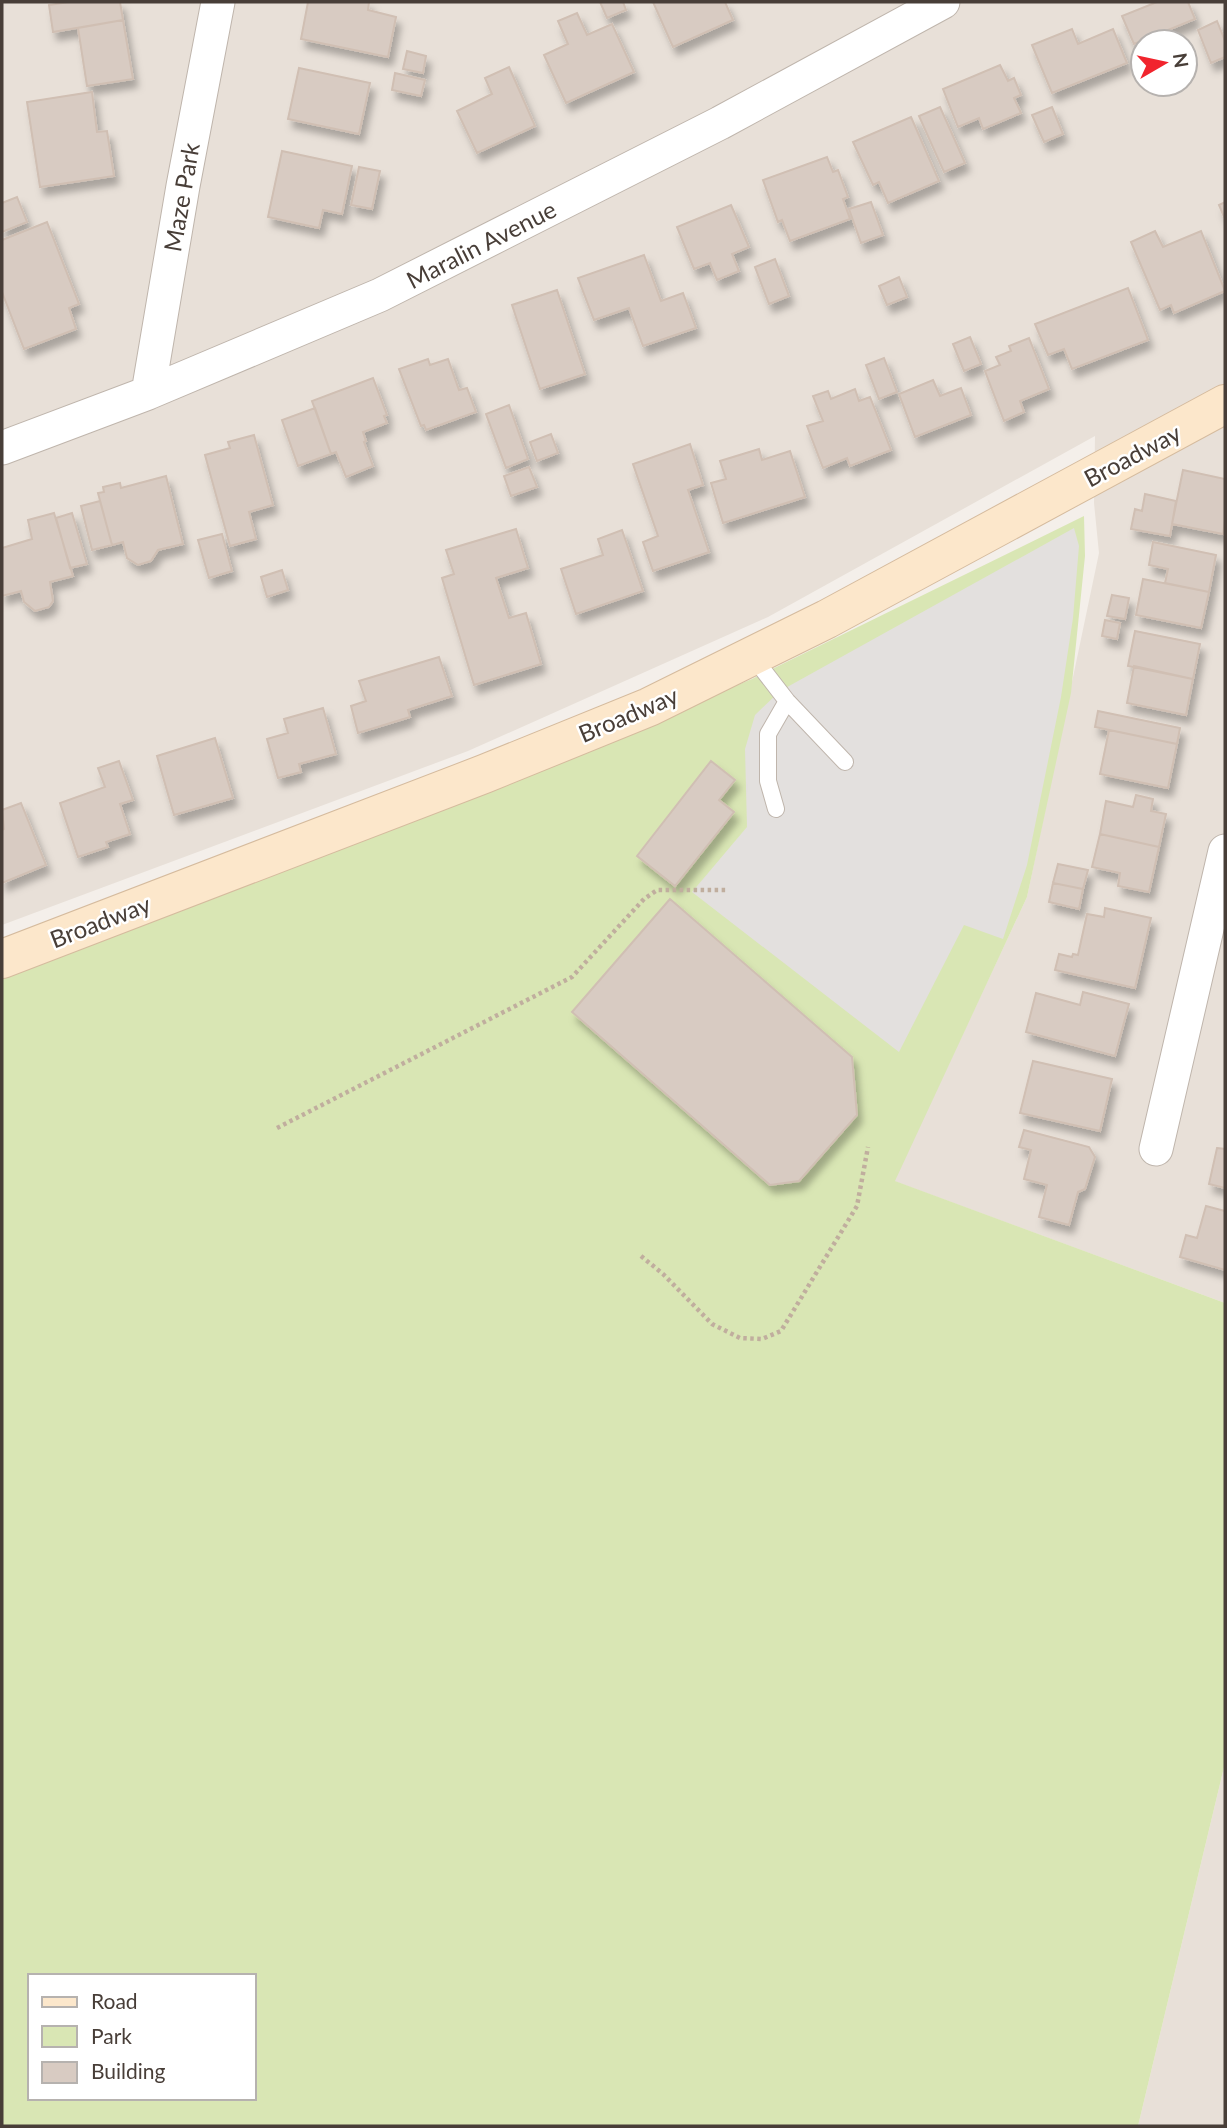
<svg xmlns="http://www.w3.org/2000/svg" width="1227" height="2128" viewBox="0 0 1227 2128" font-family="Lato,sans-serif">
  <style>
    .residential { fill: #e8e0d8; fill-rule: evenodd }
    .green { fill: #d9e6b4; fill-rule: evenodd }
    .parking { fill: #e3e0de }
    .building { fill: #d8cbc2; stroke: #d0bfb3; stroke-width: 2; filter: url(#shadow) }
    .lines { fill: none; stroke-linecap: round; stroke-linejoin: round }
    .lane-casing { stroke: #bfb5ac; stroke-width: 18 }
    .street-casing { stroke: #bfb5ac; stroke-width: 35 }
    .secondary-casing { stroke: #d5bb9e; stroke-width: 40 }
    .path { stroke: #c0ae9e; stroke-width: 4.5; stroke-dasharray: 3.5 3.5; stroke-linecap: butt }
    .lane { stroke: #fff; stroke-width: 16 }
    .street { stroke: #fff; stroke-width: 33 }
    .secondary { stroke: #fce7cb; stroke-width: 38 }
    .labels { text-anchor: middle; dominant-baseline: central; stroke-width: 5; stroke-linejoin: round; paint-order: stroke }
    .street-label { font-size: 24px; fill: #483e38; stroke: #fff }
  </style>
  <defs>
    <filter id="shadow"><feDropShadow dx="4.5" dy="8" stdDeviation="3.5" flood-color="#0004"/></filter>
  </defs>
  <rect width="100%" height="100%" fill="#f4efea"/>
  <path class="residential" d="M 2,2 L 1225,2 L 1225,1303 L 894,1181 L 1027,897 L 1099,553 L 1094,503 L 1095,436 L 768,617 L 468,751 L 2,925 ZM 1143,42 L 1185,42 L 1185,84 L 1143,84 Z
    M 1225,1763 L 1225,2126 L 1138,2126 Z"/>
  <path class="green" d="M 1084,516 L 1085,556 L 1071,693 L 1027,897 L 895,1181 L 1225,1303 L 1225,1763 L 1138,2126 L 2,2126 L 2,978 L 479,791 L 752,679 ZM 30,1976 L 254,1976 L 254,2098 L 30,2098 Z"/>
  <path class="parking" d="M 1074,528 L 1079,546 L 1073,618 L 1061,697 L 1027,865 L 1003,939 L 964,925 L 899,1052 L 692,892 L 747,827 L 745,749 L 755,715 L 780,691 Z"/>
  <path class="building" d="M 69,2 L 120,2 L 123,20 L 53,32 L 49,5 Z
    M 308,2 L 369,2 L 368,10 L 396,17 L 388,57 L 301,39 Z
    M 600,2 L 623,2 L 626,10 L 607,18 Z
    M 653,2 L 725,2 L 733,20 L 673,47 Z
    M 1157,2 L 1188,2 L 1195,19 L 1134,44 L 1122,16 Z
    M 577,13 L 587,35 L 612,24 L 634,72 L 566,103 L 544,55 L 568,44 L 558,21 Z
    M 123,20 L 133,79 L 87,86 L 78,28 Z
    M 1217,21 L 1225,41 L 1225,57 L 1211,63 L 1198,30 Z
    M 1072,29 L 1078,44 L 1113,29 L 1127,63 L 1052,93 L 1032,45 Z
    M 407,51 L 426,56 L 423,73 L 403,69 Z
    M 1000,65 L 1008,81 L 1014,78 L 1021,95 L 1014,98 L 1021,113 L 983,129 L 979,118 L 958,127 L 943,89 Z
    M 509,67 L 535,126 L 477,153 L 457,111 L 492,94 L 485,78 Z
    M 299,68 L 370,83 L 359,134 L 288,119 Z
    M 395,73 L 425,80 L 421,96 L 392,90 Z
    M 92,92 L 97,132 L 107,131 L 114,176 L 40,187 L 27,102 Z
    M 940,107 L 965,163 L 944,172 L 919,116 Z
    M 1052,107 L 1063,134 L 1044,142 L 1032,115 Z
    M 911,117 L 939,181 L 888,203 L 879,182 L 873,185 L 853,142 Z
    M 282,151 L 352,166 L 342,214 L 323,210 L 319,228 L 268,217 Z
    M 827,157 L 833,172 L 838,170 L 848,197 L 843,199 L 850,219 L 790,241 L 782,220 L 778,222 L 763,180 Z
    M 359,167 L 380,171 L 372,209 L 351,205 Z
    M 17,197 L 27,222 L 2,232 L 2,203 Z
    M 871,202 L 883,235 L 861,243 L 849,209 Z
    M 1225,202 L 1225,219 L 1219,205 Z
    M 731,205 L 749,247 L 732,254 L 739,271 L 717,280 L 710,263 L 694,269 L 677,227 Z
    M 47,222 L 79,304 L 69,308 L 76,329 L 24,349 L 2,292 L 2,240 Z
    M 1155,231 L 1163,247 L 1201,231 L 1225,291 L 1174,313 L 1171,305 L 1160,310 L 1131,242 Z
    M 644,255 L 661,301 L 683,293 L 696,328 L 643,346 L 629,308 L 594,320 L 578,278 Z
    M 775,259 L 789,296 L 769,304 L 755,267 Z
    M 899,277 L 907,297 L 887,305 L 879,286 Z
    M 1128,288 L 1148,340 L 1072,369 L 1064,349 L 1048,355 L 1035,324 Z
    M 557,290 L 585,374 L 540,389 L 512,305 Z
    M 970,337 L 981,364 L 964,371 L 953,344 Z
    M 1029,338 L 1049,389 L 1020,401 L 1024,412 L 1004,421 L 985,371 L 1000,365 L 996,357 L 1011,351 L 1009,346 Z
    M 884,358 L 897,392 L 879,399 L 866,365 Z
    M 428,359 L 430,365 L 448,359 L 459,390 L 467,388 L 476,412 L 426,430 L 424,425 L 421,426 L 399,369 Z
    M 373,378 L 387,415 L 384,416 L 387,423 L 363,432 L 366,441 L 364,442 L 373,466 L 346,477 L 336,452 L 331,454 L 312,401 Z
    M 933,380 L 940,396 L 961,388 L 971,415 L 915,437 L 899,394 Z
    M 855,389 L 859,401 L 870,397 L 891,450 L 850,466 L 847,458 L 823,468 L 807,426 L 823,421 L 813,396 L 828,391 L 831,399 Z
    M 509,405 L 528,459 L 506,468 L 486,414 Z
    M 315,408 L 331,454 L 298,466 L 282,420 Z
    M 551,434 L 558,453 L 537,461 L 530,442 Z
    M 254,435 L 273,505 L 249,512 L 256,539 L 230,546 L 205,455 L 230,448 L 228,442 Z
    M 690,444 L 703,485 L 688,490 L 709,552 L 653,571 L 643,542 L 658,536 L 633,464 Z
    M 759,449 L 762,460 L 790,451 L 805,497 L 723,523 L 711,483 L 726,479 L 720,461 Z
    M 529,467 L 537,487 L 511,496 L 504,476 Z
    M 1183,470 L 1225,479 L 1225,521 L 1223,534 L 1172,524 Z
    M 166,476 L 183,544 L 158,550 L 151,561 L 138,565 L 127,558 L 123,542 L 112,545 L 98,493 L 104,492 L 103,487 L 120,483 L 121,488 Z
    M 1145,494 L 1176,501 L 1170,536 L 1131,529 L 1135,509 L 1142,511 Z
    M 100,501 L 112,545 L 92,550 L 81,506 Z
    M 54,513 L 73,576 L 50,582 L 53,601 L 49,607 L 35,611 L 24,602 L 21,591 L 2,596 L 2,548 L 32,539 L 28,520 Z
    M 72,513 L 87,564 L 70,568 L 56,518 Z
    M 516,529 L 528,568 L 496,578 L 509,618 L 526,613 L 541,664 L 474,685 L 442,578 L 454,574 L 446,550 Z
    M 622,530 L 643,591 L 576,614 L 561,569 L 603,555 L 598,539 Z
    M 222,534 L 232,571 L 209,578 L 198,540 Z
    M 1153,542 L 1216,555 L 1209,592 L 1165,583 L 1168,569 L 1149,565 Z
    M 282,570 L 288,590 L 267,597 L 261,577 Z
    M 1143,579 L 1209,592 L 1201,628 L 1136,615 Z
    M 1112,595 L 1129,598 L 1125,619 L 1107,616 Z
    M 1105,620 L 1120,623 L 1117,639 L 1102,636 Z
    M 1135,631 L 1200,644 L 1193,679 L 1128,666 Z
    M 439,657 L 452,696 L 408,710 L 410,717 L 358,733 L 351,706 L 366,701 L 359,681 Z
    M 1134,666 L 1193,679 L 1186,715 L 1127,703 Z
    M 323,708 L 336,754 L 299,764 L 301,772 L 278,778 L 267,739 L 288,733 L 284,719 Z
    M 1098,711 L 1180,728 L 1177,744 L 1095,727 Z
    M 1109,730 L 1177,744 L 1168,788 L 1100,774 Z
    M 215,738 L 233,798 L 174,815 L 157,756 Z
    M 119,761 L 133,800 L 120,804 L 130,834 L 106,842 L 108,847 L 78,857 L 60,803 L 105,787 L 98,768 Z
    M 711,761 L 735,780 L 719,800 L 734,812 L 675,886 L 637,856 Z
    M 1136,795 L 1153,799 L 1151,811 L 1166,814 L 1159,847 L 1100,834 L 1106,801 L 1133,807 Z
    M 21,803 L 46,865 L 2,883 L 2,830 L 4,829 L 2,810 Z
    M 1100,834 L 1159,847 L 1149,892 L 1118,886 L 1120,873 L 1092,867 Z
    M 1058,864 L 1088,870 L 1083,889 L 1053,883 Z
    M 1053,883 L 1083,889 L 1079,909 L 1049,902 Z
    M 670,899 L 852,1057 L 857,1115 L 799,1181 L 770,1185 L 572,1012 Z
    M 1105,908 L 1151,918 L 1135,988 L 1055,970 L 1059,954 L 1072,957 L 1073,954 L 1078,955 L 1087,914 L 1104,917 Z
    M 1083,992 L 1129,1004 L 1115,1056 L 1026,1032 L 1036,993 L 1080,1005 Z
    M 1033,1061 L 1112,1079 L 1100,1131 L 1020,1113 Z
    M 1024,1130 L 1089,1147 L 1095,1157 L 1085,1189 L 1078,1192 L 1069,1225 L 1039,1217 L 1047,1185 L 1024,1179 L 1031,1150 L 1019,1147 Z
    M 1217,1148 L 1225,1149 L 1225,1188 L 1209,1184 Z
    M 1206,1206 L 1225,1211 L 1225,1270 L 1180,1257 L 1186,1235 L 1197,1238 Z"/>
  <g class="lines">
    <g class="lane-casing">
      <path id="lane" d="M 753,657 L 787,701 L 845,762
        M 776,809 L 768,781 L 768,734 L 787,701"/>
    </g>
    <g class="street-casing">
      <path id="street" d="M 148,393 L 183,186 L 218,2
        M 2,448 L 148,393 L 380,295 L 720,123 L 943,2
        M 1156,1149 L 1225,851"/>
    </g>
    <g class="secondary-casing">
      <path id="secondary" d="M 2,959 L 484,774 L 649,707 L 827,619 L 1225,404"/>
    </g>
    <path class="path" d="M 277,1128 L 572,977 L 644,899 L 657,890 L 727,890
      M 641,1256 L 663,1274 L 712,1324 L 740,1338 L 762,1339 L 781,1331 L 857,1206 L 868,1147"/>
    <use href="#lane" class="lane"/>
    <use href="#street" class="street"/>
    <use href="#secondary" class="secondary"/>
  </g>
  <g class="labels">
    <g class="street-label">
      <text transform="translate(181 197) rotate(-80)">Maze Park</text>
      <text transform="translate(481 244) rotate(-27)">Maralin Avenue</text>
      <text transform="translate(1132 455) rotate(-28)">Broadway</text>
      <text transform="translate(628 714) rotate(-23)">Broadway</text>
      <text transform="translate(100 921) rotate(-21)">Broadway</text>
    </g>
  </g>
  <rect width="1227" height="2128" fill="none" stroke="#483e38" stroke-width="7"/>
  <rect x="28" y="1974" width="228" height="126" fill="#ffffff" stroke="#b6b2af" stroke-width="2"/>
  <rect x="42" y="1997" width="35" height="10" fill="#fce7cb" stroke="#b6b2af" stroke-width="2"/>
  <text x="91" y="2009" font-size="21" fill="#483e38">Road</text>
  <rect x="42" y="2026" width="35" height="21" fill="#d9e6b4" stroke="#b6b2af" stroke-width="2"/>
  <text x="91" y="2044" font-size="21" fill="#483e38">Park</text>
  <rect x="42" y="2062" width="35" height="21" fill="#d8cbc2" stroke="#b6b2af" stroke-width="2"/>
  <text x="91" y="2079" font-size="21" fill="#483e38">Building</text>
  <g transform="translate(1164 63) rotate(81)"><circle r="33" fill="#ffffff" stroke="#b6b2af" stroke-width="2"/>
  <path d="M0-5L12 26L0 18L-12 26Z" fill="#f1242d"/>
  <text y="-10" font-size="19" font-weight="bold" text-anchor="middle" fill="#483e38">N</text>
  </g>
</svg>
